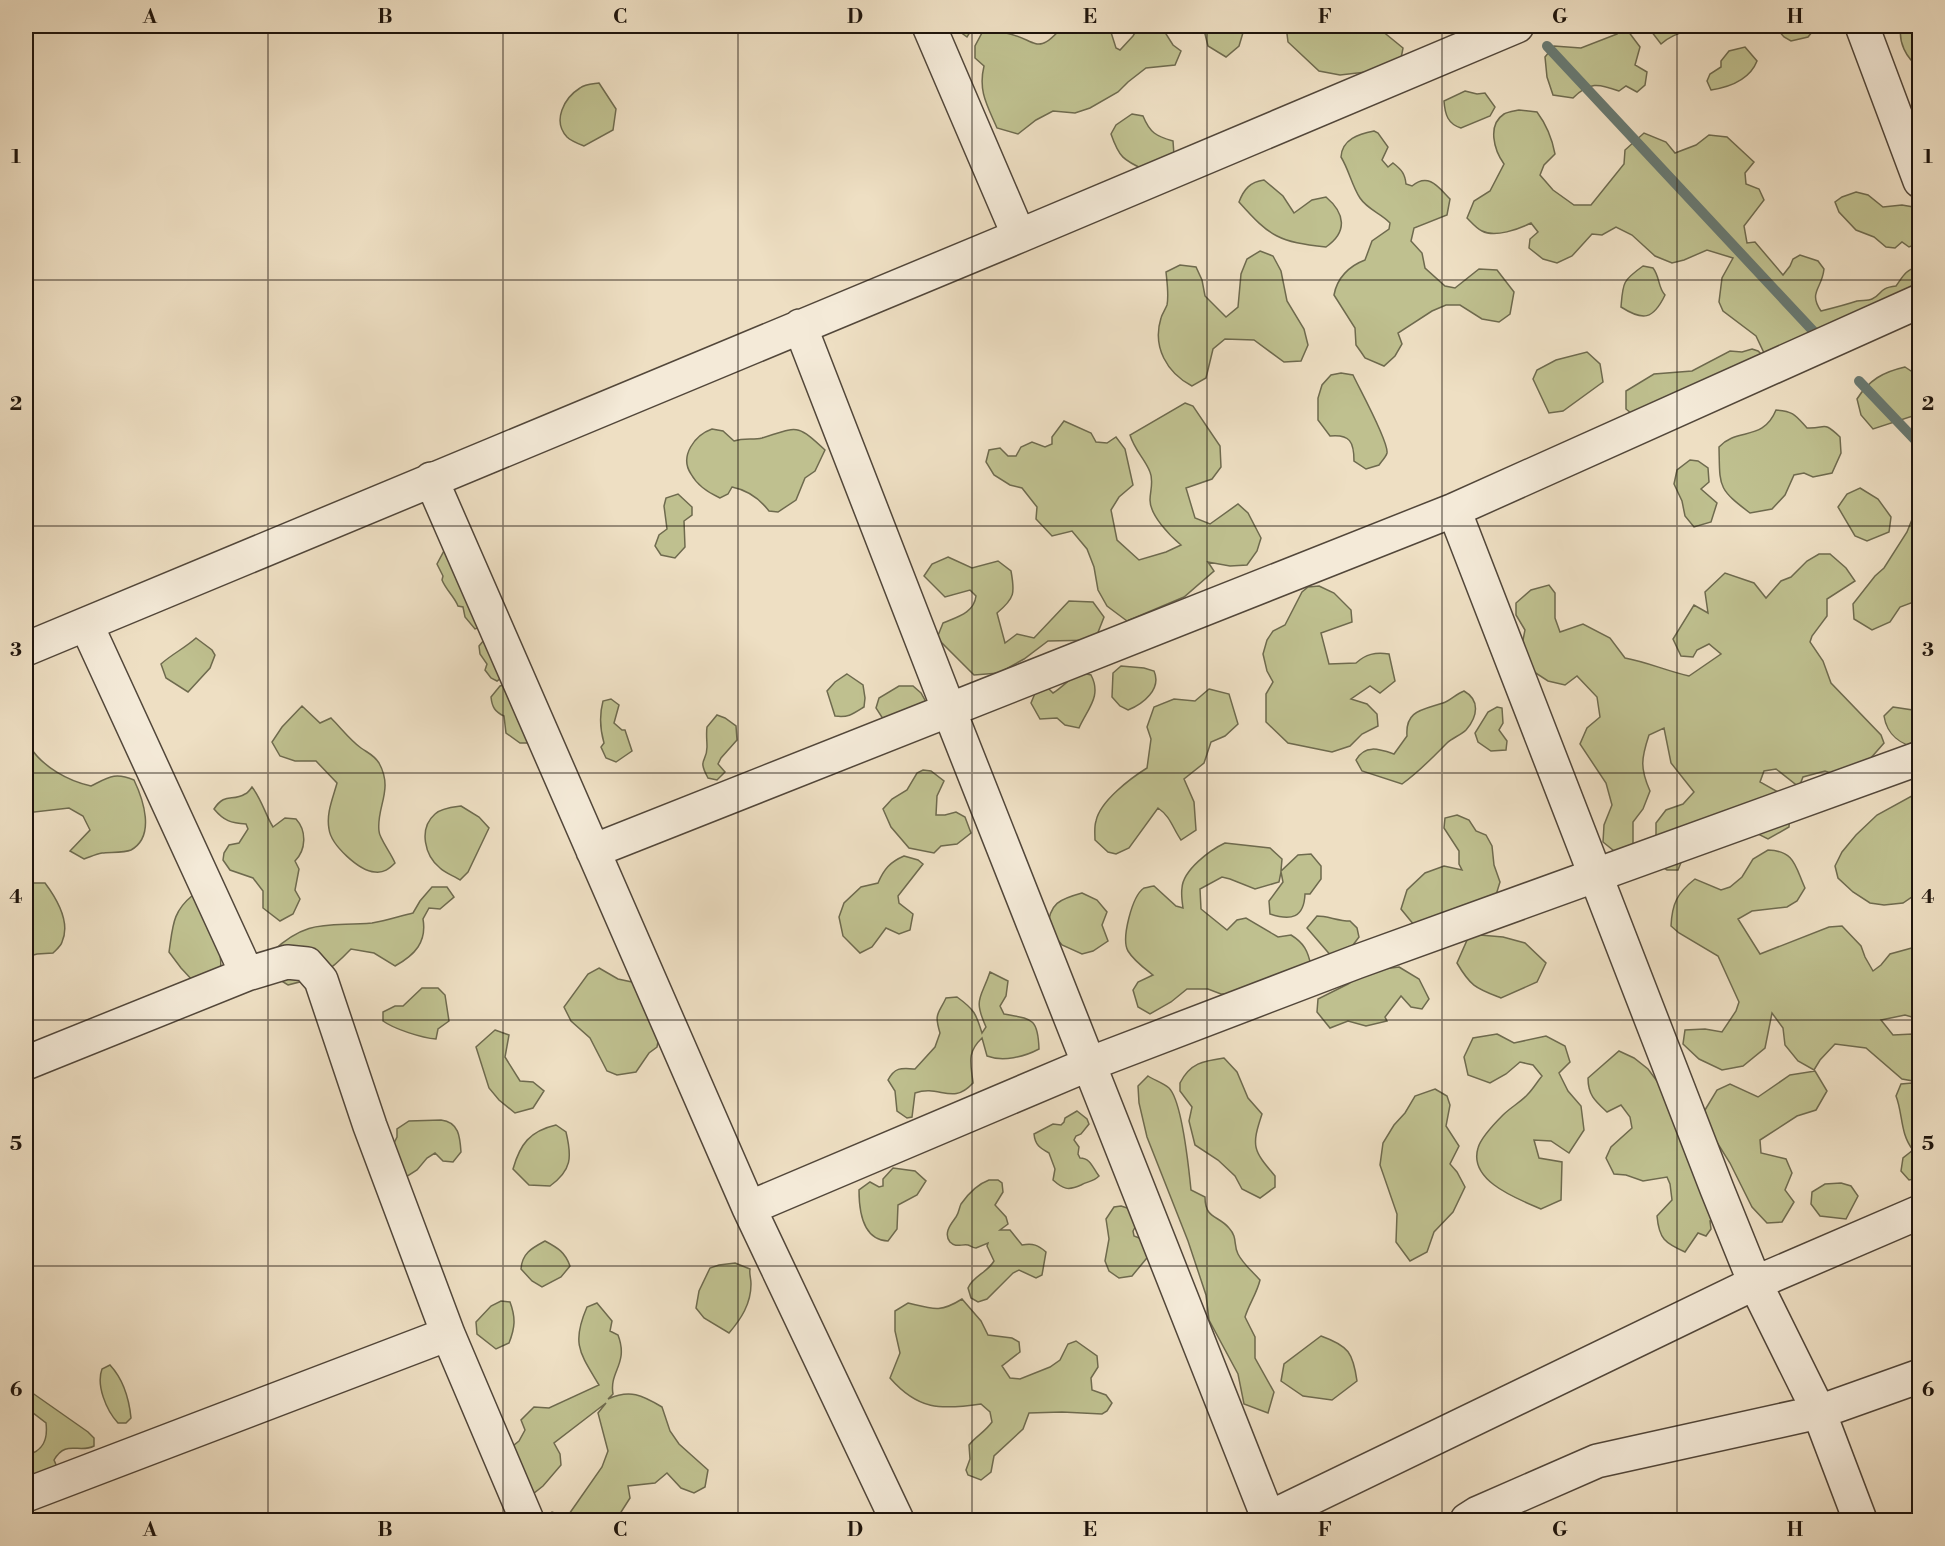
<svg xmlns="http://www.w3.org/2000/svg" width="1945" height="1546" viewBox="0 0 1945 1546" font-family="'Libre Bodoni',serif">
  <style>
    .green { fill: #bfc08f; stroke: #6e6a4e; stroke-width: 1.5 }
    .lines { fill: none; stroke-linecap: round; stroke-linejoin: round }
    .stream { stroke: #687972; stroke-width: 10 }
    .street-casing { stroke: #52473a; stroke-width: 36 }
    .street { stroke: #f4ead8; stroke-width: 33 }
    .grid { fill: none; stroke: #1e140c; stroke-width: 1.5; stroke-opacity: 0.55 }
    .neatline { fill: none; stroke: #1e140c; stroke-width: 2 }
    .grid-label { font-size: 20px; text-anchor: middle; font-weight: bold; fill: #1e140c }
  </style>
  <rect width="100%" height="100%" fill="#eedfc3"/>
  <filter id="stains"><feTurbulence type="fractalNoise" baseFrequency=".00333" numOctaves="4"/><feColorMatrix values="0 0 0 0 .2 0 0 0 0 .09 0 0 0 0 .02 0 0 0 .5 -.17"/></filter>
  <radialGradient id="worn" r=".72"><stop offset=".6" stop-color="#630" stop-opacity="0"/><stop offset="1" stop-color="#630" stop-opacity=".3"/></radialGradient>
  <path class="green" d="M 952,26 L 974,26 L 967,37 Z
    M 1063,26 L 1109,26 L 1116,48 L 1120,50 L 1133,36 L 1139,26 L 1161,26 L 1173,45 L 1181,51 L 1175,65 L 1146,68 L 1128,82 L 1118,92 L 1090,108 L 1075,113 L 1053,111 L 1036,120 L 1018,134 L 997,128 C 987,105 978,91 984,66 L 975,58 L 975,46 L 983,31 C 990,31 999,31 1006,33 C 1037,39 1036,58 1063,26 Z
    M 1203,26 L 1245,26 L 1239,46 L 1226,57 L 1208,46 Z
    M 1286,26 L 1376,26 L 1403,48 L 1400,64 L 1366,72 L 1340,75 L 1319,71 L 1288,42 Z
    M 1614,26 L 1627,26 L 1625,27 L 1640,47 L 1635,65 L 1647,72 L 1645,85 L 1637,92 L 1626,86 L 1619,91 C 1598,83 1589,82 1573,98 L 1553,95 L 1547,77 L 1545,57 L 1554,46 L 1581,48 L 1617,34 Z
    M 1651,26 L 1700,26 C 1686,32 1673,33 1661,44 L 1651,31 Z
    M 1778,26 L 1817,26 L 1808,37 L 1791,41 L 1784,37 L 1777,29 Z
    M 1901,26 L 1919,26 L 1919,67 C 1906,58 1898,42 1901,26 Z
    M 1745,47 L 1757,61 C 1750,79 1730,87 1711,90 L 1707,81 L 1710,74 L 1721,67 L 1721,61 L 1729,51 Z
    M 599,83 L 616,109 L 613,130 L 584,146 C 579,144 571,141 567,137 C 552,121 564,98 580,88 C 585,84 592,84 599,83 Z
    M 1465,91 L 1477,94 L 1485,93 L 1495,107 L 1490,116 L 1461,128 C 1448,124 1445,115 1444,101 Z
    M 1519,110 L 1537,112 C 1546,124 1552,138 1555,154 L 1544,165 L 1540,175 L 1553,190 L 1574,205 L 1591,205 L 1624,164 L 1625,150 L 1644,133 L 1666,142 L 1675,153 L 1696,145 L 1709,135 L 1727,137 L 1754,162 L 1745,173 L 1746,184 L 1759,189 L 1764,200 L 1744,226 L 1747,243 L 1755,242 L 1783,275 L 1790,266 L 1793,259 L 1800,255 L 1818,261 L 1824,269 C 1822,289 1808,292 1821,311 C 1833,308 1845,305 1857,301 C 1862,300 1868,301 1872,299 C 1883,294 1878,288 1896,286 C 1902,278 1906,269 1916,268 L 1919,270 L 1919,296 L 1765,355 L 1756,336 L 1723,311 L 1719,302 L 1722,278 L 1733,258 L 1707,250 L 1684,260 L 1672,263 L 1655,256 L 1632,235 L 1616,227 L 1602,235 L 1592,234 L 1572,256 L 1557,263 L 1543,259 L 1529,248 L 1530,239 L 1538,232 L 1531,223 C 1519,229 1495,238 1482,231 C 1477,229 1471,222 1467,218 L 1474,201 L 1490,191 L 1504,164 C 1494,150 1487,125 1504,114 C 1508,112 1515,111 1519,110 Z
    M 1132,114 L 1143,116 C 1150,133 1156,136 1173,141 L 1174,155 L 1145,170 C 1123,160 1119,157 1111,134 L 1116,125 Z
    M 1374,131 L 1378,133 L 1388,147 L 1382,160 L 1388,167 L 1393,163 C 1402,170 1405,174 1406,184 L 1412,186 C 1429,172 1439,188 1450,199 L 1447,215 L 1414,228 L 1411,241 L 1422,253 L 1425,268 L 1445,286 L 1455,288 L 1479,269 L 1497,270 L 1514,292 L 1510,314 L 1499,322 L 1482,319 L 1460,305 L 1446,305 L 1432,311 L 1398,333 L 1402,344 L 1395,356 L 1384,366 L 1365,358 L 1361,352 L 1356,345 L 1355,328 L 1334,295 C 1337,278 1349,266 1365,260 L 1372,241 L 1389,229 L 1390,223 C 1381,213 1368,210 1360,198 C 1352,186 1349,170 1341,157 C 1342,139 1359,134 1374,131 Z
    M 1264,180 L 1283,196 L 1294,213 L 1312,200 L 1326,197 C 1345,213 1348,232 1326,247 C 1279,242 1270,237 1239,202 C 1244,189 1250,182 1264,180 Z
    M 1856,192 L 1868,195 L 1883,207 L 1902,205 L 1919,208 L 1919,243 L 1909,247 L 1902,242 L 1895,248 L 1886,247 L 1874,237 L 1856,230 L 1839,212 L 1835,202 L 1842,197 Z
    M 1260,251 L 1273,256 L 1281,271 L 1287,301 L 1304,329 L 1308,345 L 1301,361 L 1284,362 L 1254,340 L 1225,339 L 1213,349 L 1206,378 L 1192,386 C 1167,373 1152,347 1161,318 C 1162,314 1165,310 1167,305 C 1169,295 1167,282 1166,272 L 1180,265 L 1196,267 L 1202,280 L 1205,296 L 1226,317 L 1238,307 L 1241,274 L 1247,259 Z
    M 1643,266 L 1653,268 C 1660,277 1658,288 1665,295 C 1653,320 1643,321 1621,307 C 1623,283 1622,281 1643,266 Z
    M 1752,349 L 1758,351 L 1770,362 L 1632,414 L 1626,409 L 1626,391 L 1654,374 L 1692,371 L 1730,351 L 1742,352 Z
    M 1587,352 L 1600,364 L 1603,382 L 1563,411 L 1549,413 L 1533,379 L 1537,370 L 1556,360 Z
    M 1905,367 L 1914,373 L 1919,379 L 1916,415 L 1873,429 L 1861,415 L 1857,399 C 1869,380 1883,372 1905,367 Z
    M 1341,373 L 1353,375 C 1359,388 1389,442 1387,453 C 1386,457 1381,462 1379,465 L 1366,469 L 1354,461 C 1354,442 1350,434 1330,436 L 1318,420 L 1318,398 L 1322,385 L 1331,375 Z
    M 1185,403 L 1193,406 L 1220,446 L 1221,467 L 1212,479 L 1186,488 L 1195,518 L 1210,524 L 1238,504 L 1248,513 L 1261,538 L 1257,551 L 1247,565 L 1230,566 L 1208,562 L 1214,571 L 1184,597 L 1127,621 L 1107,606 L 1098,590 L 1094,567 L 1087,549 L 1072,531 L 1052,536 L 1036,519 L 1037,507 L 1022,488 L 1010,485 L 994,475 L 986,462 L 989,450 L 1000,448 L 1008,456 L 1016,456 L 1021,447 L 1032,442 L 1045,447 L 1052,444 L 1052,437 L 1064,421 L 1091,433 L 1096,442 L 1107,443 L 1116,437 L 1125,449 L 1133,485 L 1119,497 L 1111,510 L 1117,540 L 1139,560 L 1166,552 L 1181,545 C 1169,535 1150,515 1150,500 C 1150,491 1154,481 1150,472 C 1145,459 1135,451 1130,435 Z
    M 1776,410 C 1794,411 1796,416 1807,428 C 1827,429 1822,420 1840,437 L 1841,453 L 1832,473 L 1813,477 L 1804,473 L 1794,475 L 1785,495 L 1772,509 L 1750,513 C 1717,488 1720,487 1719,447 C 1737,427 1763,442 1776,410 Z
    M 712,429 L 723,431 L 734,441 C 744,438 754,440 762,438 C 798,427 796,423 825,450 L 815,471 L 805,478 L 796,500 L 778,512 L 769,511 C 759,498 747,490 732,487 L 728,494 L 720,498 C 709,493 697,485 691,474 C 679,456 695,435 712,429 Z
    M 1690,460 L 1698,461 L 1708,468 L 1709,482 L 1701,489 L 1717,503 L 1711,522 L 1694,527 L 1685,516 L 1682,501 L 1674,484 L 1677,470 Z
    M 1860,488 L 1878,499 L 1891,517 L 1889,532 L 1867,541 L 1855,536 L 1838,507 L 1847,494 Z
    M 678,494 L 692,507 L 692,515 L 684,521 L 685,547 L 675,558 L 661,555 L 655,546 L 659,535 L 667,529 L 664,506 L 666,498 Z
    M 1919,502 L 1919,604 L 1916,601 L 1900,607 L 1890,622 L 1872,630 L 1854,619 L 1853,604 L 1875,576 L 1884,568 L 1907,532 Z
    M 445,549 L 481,627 L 475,629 L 465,617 L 463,607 L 458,606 C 454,596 446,590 442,580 L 443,576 L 437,564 Z
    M 1819,554 L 1830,554 L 1846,568 L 1855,581 L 1827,599 L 1827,616 L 1812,636 L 1810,642 L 1823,661 L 1831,683 L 1881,735 L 1884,743 L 1862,768 L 1845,778 L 1825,771 L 1803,777 L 1799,787 L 1776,769 L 1764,771 L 1760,782 L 1780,793 L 1790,805 L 1789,827 L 1768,839 L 1732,821 L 1690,840 L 1678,870 L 1667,870 L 1656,863 L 1656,823 L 1666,810 L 1683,804 L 1694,792 L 1671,763 L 1664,728 L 1649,735 C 1641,759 1640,768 1650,791 L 1643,809 L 1633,822 L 1633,854 L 1624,859 L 1603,842 L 1604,825 L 1612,805 L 1606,783 L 1580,744 L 1587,728 L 1600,717 L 1597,697 L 1577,676 L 1565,685 L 1548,681 L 1528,668 L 1522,645 L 1525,630 L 1516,615 L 1516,603 L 1531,590 L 1549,585 L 1555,593 L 1555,618 L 1560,632 L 1583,624 L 1610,638 L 1625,658 C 1647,662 1667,671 1689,676 L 1721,654 L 1709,644 L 1697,650 L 1693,657 L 1681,656 L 1673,639 L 1694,605 L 1708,613 L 1705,592 L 1725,573 L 1754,583 L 1766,598 L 1781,581 L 1791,577 L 1807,561 Z
    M 948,557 L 972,568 L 998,561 L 1011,571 C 1015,593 1015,598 997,613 L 1005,643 L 1017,634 L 1034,638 L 1069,601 L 1093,602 L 1104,617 L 1095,640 L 1048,641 L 1024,659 L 999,673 L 974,675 L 937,638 L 943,623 C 957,617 974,613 976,596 L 970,590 L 945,597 L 924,576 L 932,564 Z
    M 1319,586 L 1334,593 L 1351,610 L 1352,622 L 1321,633 L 1329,664 L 1356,663 C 1366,654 1375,652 1389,654 L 1395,681 L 1380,693 L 1370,686 L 1351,699 L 1367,704 L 1377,714 L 1378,726 L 1362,734 L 1350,746 L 1332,752 L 1288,743 L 1266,722 L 1266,694 L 1273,682 L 1267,671 L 1263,654 L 1267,640 L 1273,631 L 1285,625 L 1302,592 L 1308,587 Z
    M 196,638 L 212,650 L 215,655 L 210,668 L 188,692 L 166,678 L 161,664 C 172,654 185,648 196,638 Z
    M 484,640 L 505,675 L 497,681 L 491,678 L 485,670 L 487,664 L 480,654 L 479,646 Z
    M 1121,666 L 1144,668 L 1154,671 C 1162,689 1143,704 1128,710 L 1120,706 L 1112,697 L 1113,673 Z
    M 1083,673 L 1091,675 C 1102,696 1088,708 1079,728 L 1065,725 L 1057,718 L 1040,719 L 1031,703 L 1036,691 L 1047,687 L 1053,693 C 1065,686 1069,677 1083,673 Z
    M 847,674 L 863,685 L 865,698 L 864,707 C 853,714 848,718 835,716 L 827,691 L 835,682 Z
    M 515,682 L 528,743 L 520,743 L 506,733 L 504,716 C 495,712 492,707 491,697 L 500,686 Z
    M 899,686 L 913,686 L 921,693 L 926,702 L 885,722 L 876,708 L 879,698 Z
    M 1209,689 L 1229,694 L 1238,724 L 1225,736 L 1211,742 L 1204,763 L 1184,779 L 1194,802 L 1196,830 L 1181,840 C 1172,827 1171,817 1158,808 L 1129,848 L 1116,854 L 1108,852 L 1095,840 C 1095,834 1094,827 1096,821 C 1100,801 1131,778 1147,768 L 1151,739 L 1147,727 L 1154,707 L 1174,699 L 1195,701 Z
    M 1464,691 C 1480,700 1478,716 1466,730 C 1461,735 1452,738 1447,743 C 1432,758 1419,772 1402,784 L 1362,771 L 1356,760 C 1365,744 1379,749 1394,754 L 1407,736 C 1405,710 1423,710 1443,703 C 1450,701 1456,694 1464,691 Z
    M 611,699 L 619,705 L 614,723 L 622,730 L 625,730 L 632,751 L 616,762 L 606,758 L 601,747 L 604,743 C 600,729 599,716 603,701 Z
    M 302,706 L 320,723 L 331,718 C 341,728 350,740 361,748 C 368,753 374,755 379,763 C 394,790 376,807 379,831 C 379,838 391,853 395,863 C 389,869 384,873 375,872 C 359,871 331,845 329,829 C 326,813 333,798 337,783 L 316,761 L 295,761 L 280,756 L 272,742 L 282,727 Z
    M 1497,707 L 1502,708 L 1503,723 L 1499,730 L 1507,741 L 1506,750 L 1491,751 L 1478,742 L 1475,733 L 1488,712 Z
    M 1893,707 L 1919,711 L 1919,748 C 1901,745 1887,735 1884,716 Z
    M 717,715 L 725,718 L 736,726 L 737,740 L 721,758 L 718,764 L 725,772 L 717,780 L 708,778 C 697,758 707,763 707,747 C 707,740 706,734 707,727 Z
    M 26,747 L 30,747 C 43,767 68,781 91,786 C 109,777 115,772 134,780 C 143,799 156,836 131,850 C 124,853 110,852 102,853 C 96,854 90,857 84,859 L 70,851 L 90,830 L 83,816 L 69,808 L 26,813 Z
    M 923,770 L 931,771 L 944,781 L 937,796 L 936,815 L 945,815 L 956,812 L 965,817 L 971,833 L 957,844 L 941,846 L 934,853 L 909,848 L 891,827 L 883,809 L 892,799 L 907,790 L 917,773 Z
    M 252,787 C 262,800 265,814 273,827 L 285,818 L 296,819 C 307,831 306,850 295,861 L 299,869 L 295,890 L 300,899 L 293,914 L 280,921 L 263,908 L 263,891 L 253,878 L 230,870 L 223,860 L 224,853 L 229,845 L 239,843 L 248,829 L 246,824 C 231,823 224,821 214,809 C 225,792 232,802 245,794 C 248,793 250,790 252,787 Z
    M 1919,792 L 1919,892 L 1903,903 L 1884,905 L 1870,903 L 1853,892 L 1838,878 L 1835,866 L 1842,852 L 1856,835 L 1877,815 Z
    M 461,806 L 479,817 L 489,828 L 468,872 L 460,880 C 454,876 445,873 440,868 C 425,856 418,829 435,814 C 441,808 453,807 461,806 Z
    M 1457,815 L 1469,820 L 1476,831 L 1486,835 L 1492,846 L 1494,865 L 1500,882 L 1496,895 L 1423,936 L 1401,909 L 1407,890 L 1425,873 L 1444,866 L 1462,870 L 1459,864 L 1459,851 L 1444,828 L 1445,818 Z
    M 1225,843 L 1270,848 L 1282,859 L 1281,871 L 1298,855 L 1311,854 L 1321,866 L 1321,879 L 1310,894 L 1305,894 C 1304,918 1291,921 1270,914 L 1269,901 L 1283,882 L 1281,872 L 1279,882 L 1255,889 L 1230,879 L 1222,877 L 1200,889 L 1201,909 L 1227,930 L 1237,920 L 1246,918 L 1278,937 L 1291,935 C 1304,943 1308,951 1311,966 L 1234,994 L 1221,994 L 1208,989 L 1187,989 L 1171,1002 L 1150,1014 L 1138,1007 L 1133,990 L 1138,982 L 1153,975 C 1144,968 1134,961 1128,951 C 1121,939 1132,896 1144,888 C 1145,888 1153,886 1154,886 L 1176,906 L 1183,908 C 1182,901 1181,894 1182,888 C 1183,870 1210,850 1225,843 Z
    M 1768,850 C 1795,851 1795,866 1805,888 L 1797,901 L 1787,907 L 1752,911 L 1738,919 L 1760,954 L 1829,927 L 1842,926 L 1861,946 L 1865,957 L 1873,971 L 1881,965 L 1890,954 L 1919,946 L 1919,1019 L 1905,1015 L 1881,1020 L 1893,1035 L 1913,1034 L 1919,1037 L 1919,1082 L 1902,1079 L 1866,1048 L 1835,1044 L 1820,1060 L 1814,1070 L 1798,1061 L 1785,1045 L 1783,1028 L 1772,1013 L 1765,1048 L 1743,1066 L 1722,1070 L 1699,1059 L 1683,1044 L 1685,1030 L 1705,1029 L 1722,1032 L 1736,1011 L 1739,1002 L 1718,956 L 1679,933 L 1671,926 C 1672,904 1677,893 1695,879 L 1721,890 L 1730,887 L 1742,877 L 1753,859 Z
    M 904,856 L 918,860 L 923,864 L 898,896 L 899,903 L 913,914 L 910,930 L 899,934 L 886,928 L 872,947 L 860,953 L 843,936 L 839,917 L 844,903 L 861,887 L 878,883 C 884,869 890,862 904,856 Z
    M 26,879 L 30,883 L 45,883 C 57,899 71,922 62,942 C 61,946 56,950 53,953 L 37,954 L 26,957 Z
    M 432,887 L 447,887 L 454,897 L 440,909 L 429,908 L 423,919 C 427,942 415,955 395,966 L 374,953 L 351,949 C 328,973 321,977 288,985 L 275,977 L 272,952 C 308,918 328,927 372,923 C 386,921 400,916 413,913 L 420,901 Z
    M 1082,893 L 1097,900 L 1107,912 L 1102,925 L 1108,941 L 1093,951 L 1082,954 L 1062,945 L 1048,928 C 1049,903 1060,899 1082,893 Z
    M 193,895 C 207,922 225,944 220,976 L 194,982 L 181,968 L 169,952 C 173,926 172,912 193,895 Z
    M 1317,916 C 1328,916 1338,921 1350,921 L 1357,928 L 1359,937 L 1347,953 L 1333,958 L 1307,928 Z
    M 1480,935 L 1503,937 L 1525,943 L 1546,963 L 1537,982 L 1501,998 C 1476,988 1471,987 1457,963 L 1468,938 Z
    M 1399,967 L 1419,979 L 1429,999 L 1422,1009 L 1411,1007 L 1401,996 L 1385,1017 L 1387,1021 L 1366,1026 L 1348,1021 L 1330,1028 L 1317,1012 L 1318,999 L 1348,984 L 1367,971 Z
    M 599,968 L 618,979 L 632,982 L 639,987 L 660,1031 L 657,1047 L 649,1053 L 636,1072 L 617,1075 L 607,1071 L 590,1038 L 571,1021 L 564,1007 L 588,974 Z
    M 990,972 L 1008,981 L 1006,996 L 1000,1006 L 1004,1014 C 1031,1019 1038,1017 1039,1049 C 1024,1057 1003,1062 987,1056 L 982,1038 C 966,1053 971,1064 973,1083 C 952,1106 940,1084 915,1093 L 912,1117 L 907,1118 L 897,1111 L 895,1091 L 888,1080 C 895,1067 901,1068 915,1069 L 935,1047 L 940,1033 C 934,1013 938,1015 946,998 L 957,997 C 975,1010 976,1014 982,1033 L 986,1027 C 973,998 981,999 990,972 Z
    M 422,988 L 438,988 L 445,995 L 449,1021 L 438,1029 L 436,1039 C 422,1038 394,1029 383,1021 L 383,1012 L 395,1006 L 403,1006 Z
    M 495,1030 L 509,1035 L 505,1057 L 520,1081 L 533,1082 L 544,1091 L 533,1108 L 515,1113 L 499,1100 L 489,1088 L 476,1047 Z
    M 1497,1034 L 1514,1043 L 1546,1036 L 1565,1046 L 1570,1062 L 1559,1073 L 1568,1091 L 1581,1106 L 1584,1130 L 1569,1153 L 1551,1141 L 1534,1140 L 1539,1158 L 1562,1162 L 1561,1200 L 1541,1209 C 1518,1199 1468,1181 1478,1148 C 1481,1137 1495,1123 1503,1115 C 1511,1107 1521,1102 1528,1094 C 1533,1089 1537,1082 1542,1076 L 1533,1065 L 1520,1062 L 1506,1074 L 1490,1083 L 1468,1075 L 1464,1057 L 1473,1038 Z
    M 1619,1051 L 1634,1058 L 1648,1069 L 1675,1105 L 1722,1221 L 1710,1221 L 1711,1229 L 1706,1236 L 1698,1233 L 1685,1252 C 1665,1243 1659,1239 1657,1216 L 1672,1200 L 1670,1184 L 1667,1177 L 1643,1181 L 1626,1175 L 1614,1174 L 1606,1158 L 1611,1147 L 1632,1128 L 1630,1117 L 1621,1105 L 1607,1112 C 1595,1101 1588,1095 1588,1078 Z
    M 1224,1058 L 1237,1072 L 1248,1098 L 1262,1114 C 1251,1147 1253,1150 1275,1176 L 1275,1187 L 1260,1198 L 1242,1189 L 1235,1176 L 1218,1160 L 1195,1145 L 1189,1121 L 1192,1107 L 1180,1091 L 1180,1083 C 1190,1063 1203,1061 1224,1058 Z
    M 1815,1071 L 1827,1091 L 1816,1110 L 1797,1116 L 1760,1140 L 1761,1153 L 1786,1159 L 1792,1173 L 1785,1190 L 1794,1202 L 1782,1222 L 1767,1223 L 1752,1207 L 1730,1163 L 1708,1128 L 1705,1110 L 1717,1090 L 1730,1084 L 1758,1097 L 1790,1075 Z
    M 1148,1076 C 1154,1080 1163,1083 1169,1088 C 1182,1101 1189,1170 1191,1190 L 1205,1197 C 1205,1219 1218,1215 1229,1228 C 1238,1238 1233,1244 1238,1254 C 1243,1264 1253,1272 1260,1280 C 1257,1293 1249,1304 1245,1317 L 1255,1337 L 1255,1358 L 1274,1392 L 1268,1413 L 1244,1404 L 1238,1374 L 1209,1320 L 1206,1295 L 1188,1241 L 1147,1137 L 1139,1103 L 1138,1086 Z
    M 1912,1083 L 1919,1092 L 1920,1178 L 1909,1180 L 1901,1171 L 1903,1158 L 1913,1150 C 1900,1134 1903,1114 1896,1096 L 1901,1084 Z
    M 1435,1089 L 1447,1096 L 1450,1105 L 1446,1126 L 1459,1146 L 1450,1164 L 1457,1172 L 1465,1187 L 1453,1212 L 1434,1232 L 1427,1252 L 1410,1261 L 1396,1242 L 1397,1214 L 1380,1165 L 1383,1143 L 1394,1125 L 1405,1113 L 1415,1096 Z
    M 1077,1111 L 1087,1119 L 1089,1124 L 1081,1134 L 1076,1136 L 1074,1140 L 1079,1147 L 1078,1154 L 1080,1158 C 1091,1158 1093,1169 1099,1176 C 1093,1182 1088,1181 1081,1185 C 1068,1191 1063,1189 1053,1180 L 1055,1169 L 1049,1153 C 1040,1148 1035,1145 1034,1134 L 1053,1124 L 1061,1125 L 1064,1122 L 1065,1118 Z
    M 441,1120 C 459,1122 460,1137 461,1152 L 453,1162 L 443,1161 L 435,1153 L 427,1158 L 417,1170 L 398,1182 L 390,1151 L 397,1137 L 397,1129 L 409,1121 Z
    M 26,1121 C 33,1137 34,1160 26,1176 Z
    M 556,1125 L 566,1132 C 572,1157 572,1170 550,1186 L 529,1185 L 513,1169 C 520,1144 530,1131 556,1125 Z
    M 893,1168 L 915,1171 L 926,1181 L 917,1195 L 898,1205 L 897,1229 L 888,1241 C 862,1240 859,1210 859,1190 L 870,1182 L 879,1187 L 883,1186 L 883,1179 Z
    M 989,1180 L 998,1180 L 1002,1183 L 1003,1192 L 995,1205 L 1006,1217 L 1008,1224 L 1000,1230 L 1010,1230 L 1022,1245 C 1033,1243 1038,1245 1046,1252 L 1042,1275 L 1036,1278 L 1019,1270 L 1013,1273 L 987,1299 L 978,1302 L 971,1298 L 968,1288 C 973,1276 987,1273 994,1261 L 987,1246 L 988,1243 L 976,1248 C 973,1248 971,1246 968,1245 C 961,1244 956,1248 950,1242 C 943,1233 951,1224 956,1217 C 959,1213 959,1208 961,1204 C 968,1194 978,1184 989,1180 Z
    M 1841,1183 L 1851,1186 L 1858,1196 L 1846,1219 L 1820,1216 L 1811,1204 L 1812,1192 L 1825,1184 Z
    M 1121,1206 L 1137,1211 L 1138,1222 L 1133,1231 L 1134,1236 L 1147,1241 L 1151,1253 L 1132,1276 L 1119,1278 L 1109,1271 L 1105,1261 L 1109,1239 L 1106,1219 L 1114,1207 Z
    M 545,1241 C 558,1248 565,1252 570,1266 L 561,1277 L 542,1287 L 532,1281 L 521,1269 C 522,1253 532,1248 545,1241 Z
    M 735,1263 L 750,1269 C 749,1274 751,1278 751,1284 C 751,1304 741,1319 729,1333 L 704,1318 L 696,1308 L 699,1291 L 710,1268 L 719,1265 Z
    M 962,1299 L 981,1321 L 988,1335 L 1012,1338 L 1019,1342 L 1020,1352 L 1002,1366 L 1010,1378 L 1020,1379 L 1050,1367 L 1060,1360 L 1068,1344 L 1076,1341 L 1097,1356 L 1098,1367 L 1091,1378 L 1092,1390 L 1106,1395 L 1112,1403 L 1107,1411 L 1102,1414 L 1062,1412 L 1029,1413 L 1023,1429 L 994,1456 L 991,1472 L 981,1480 L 968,1475 L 966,1470 L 970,1459 L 969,1445 C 976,1436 985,1432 992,1422 L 990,1412 L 981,1404 C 940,1410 918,1410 890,1378 L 900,1353 L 895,1331 L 895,1311 L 908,1303 C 933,1309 940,1313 962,1299 Z
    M 501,1301 L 510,1302 C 516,1318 515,1328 509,1343 L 496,1349 L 477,1334 L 476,1322 L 491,1306 Z
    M 597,1303 L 612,1321 L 610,1331 L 618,1335 C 629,1364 609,1371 613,1394 L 608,1399 C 630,1389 642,1395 662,1407 L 670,1431 L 679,1444 L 708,1470 L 705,1487 L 694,1493 L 681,1488 L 667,1473 L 655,1483 L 628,1486 L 630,1498 L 616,1520 L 545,1520 L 552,1512 L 567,1517 L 602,1467 L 608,1451 L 598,1413 L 606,1403 L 554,1443 L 560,1454 L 561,1465 L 543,1486 L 529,1497 L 509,1449 L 519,1441 L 525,1430 L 521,1420 L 534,1407 L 549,1408 L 599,1385 C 580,1353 571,1344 587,1307 Z
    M 1321,1336 C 1349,1346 1353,1353 1357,1381 L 1332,1400 L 1303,1396 L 1281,1381 L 1284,1364 Z
    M 110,1365 C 123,1379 129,1398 131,1418 L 126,1423 L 118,1423 C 106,1410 96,1385 102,1369 Z
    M 31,1392 L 88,1432 L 94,1438 L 94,1446 C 79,1454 66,1439 54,1460 L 57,1467 L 26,1488 L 26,1455 C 43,1452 48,1439 46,1423 L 33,1413 L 26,1410 L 26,1393 L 29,1395 Z"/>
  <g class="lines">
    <path class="stream" d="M 1547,46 L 1816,334
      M 1859,381 L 1920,445"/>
    <g class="street-casing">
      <path id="street" d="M 929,26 L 1019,236
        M 1862,26 L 1920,181
        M 800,326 L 949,710 L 1269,1520
        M 431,479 L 749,1208 L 897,1520
        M 1454,510 L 1717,1189 L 1755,1283 L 1819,1412 L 1860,1520
        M 86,624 L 247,974
        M 26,649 L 1019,236 L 1517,26
        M 593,851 L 1454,510 L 1920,301
        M 26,1063 L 247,974 L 287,962 L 307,964 L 321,980 L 370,1126 L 448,1334 L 527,1520
        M 749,1208 L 1089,1064 L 1356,962 L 1920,758
        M 26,1495 L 448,1334
        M 1265,1520 L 1755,1283 L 1920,1212
        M 1467,1520 L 1478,1513 L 1597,1461 L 1819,1412 L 1920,1376"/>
    </g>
    <use href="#street" class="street"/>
  </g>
  <path class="grid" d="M 268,26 L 268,1520M 503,26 L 503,1520M 738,26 L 738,1520M 972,26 L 972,1520M 1207,26 L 1207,1520M 1442,26 L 1442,1520M 1677,26 L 1677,1520M 26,280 L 1920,280M 26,526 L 1920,526M 26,773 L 1920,773M 26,1020 L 1920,1020M 26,1266 L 1920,1266"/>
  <rect width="1945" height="1546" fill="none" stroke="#eedfc3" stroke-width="66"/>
  <rect x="33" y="33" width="1879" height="1480" class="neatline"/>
  <g class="grid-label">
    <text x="150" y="23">A</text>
    <text x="385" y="23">B</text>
    <text x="620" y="23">C</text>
    <text x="855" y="23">D</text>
    <text x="1090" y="23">E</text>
    <text x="1325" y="23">F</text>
    <text x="1560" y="23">G</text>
    <text x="1795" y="23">H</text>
    <text x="16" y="163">1</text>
    <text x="1928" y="163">1</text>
    <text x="16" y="410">2</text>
    <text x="1928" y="410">2</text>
    <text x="16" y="656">3</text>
    <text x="1928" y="656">3</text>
    <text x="16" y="903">4</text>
    <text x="1928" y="903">4</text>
    <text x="16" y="1150">5</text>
    <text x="1928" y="1150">5</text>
    <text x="16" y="1396">6</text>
    <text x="1928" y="1396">6</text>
    <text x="150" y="1536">A</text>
    <text x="385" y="1536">B</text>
    <text x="620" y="1536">C</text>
    <text x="855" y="1536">D</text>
    <text x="1090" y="1536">E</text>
    <text x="1325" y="1536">F</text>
    <text x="1560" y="1536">G</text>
    <text x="1795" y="1536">H</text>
  </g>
  <rect width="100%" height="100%" filter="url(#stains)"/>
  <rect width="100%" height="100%" fill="url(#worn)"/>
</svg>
